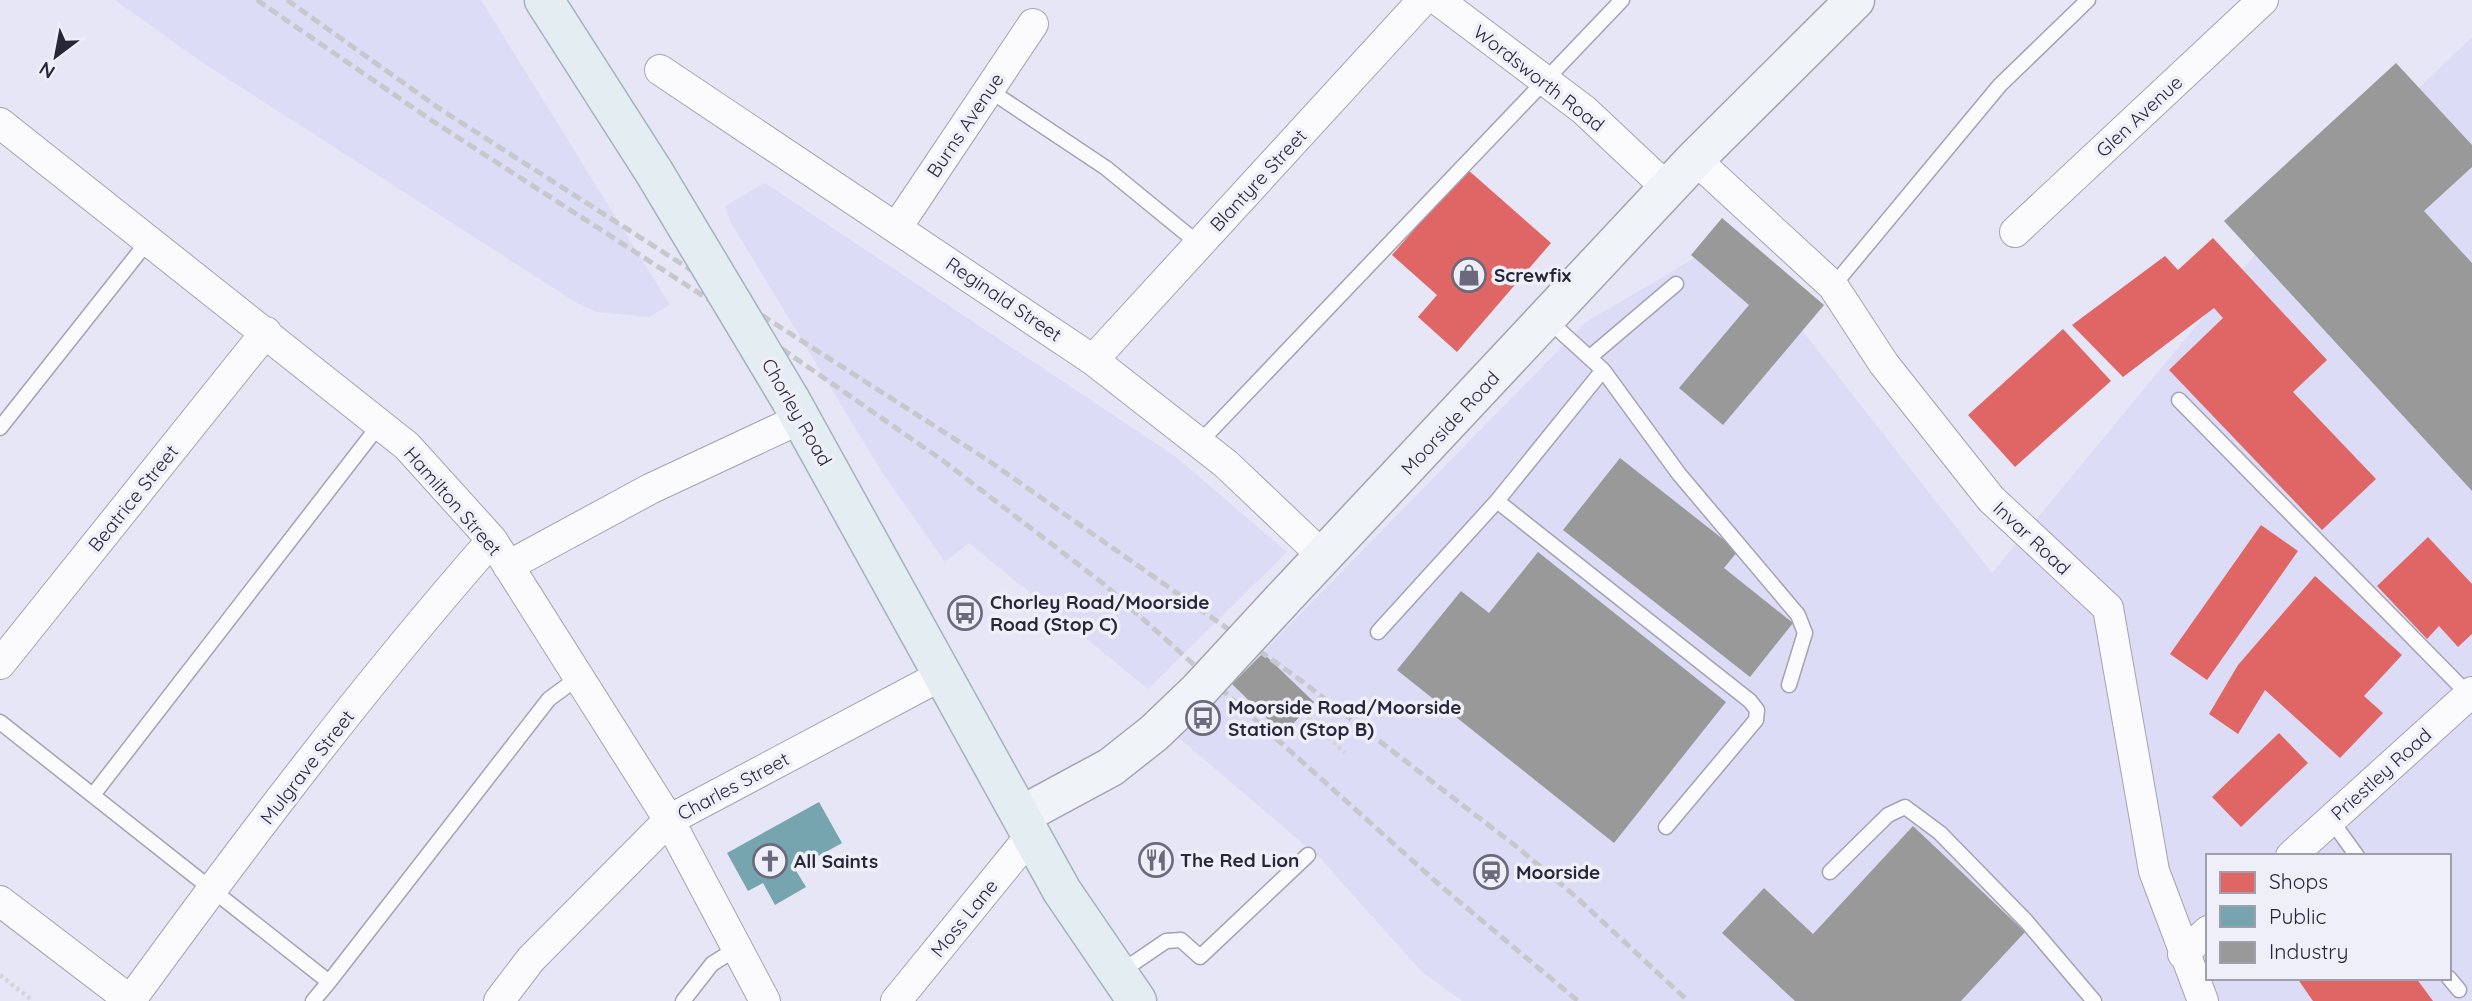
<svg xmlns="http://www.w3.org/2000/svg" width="2472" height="1001" viewBox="0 0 2472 1001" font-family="Quicksand,sans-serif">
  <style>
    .built { fill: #dcdcf6; fill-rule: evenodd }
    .shops { fill: #e06666 }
    .public { fill: #76a5af }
    .industry { fill: #999 }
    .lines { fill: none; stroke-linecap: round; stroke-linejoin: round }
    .lane-casing { stroke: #a3a3b2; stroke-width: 17 }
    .street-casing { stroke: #a3a3b2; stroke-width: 32 }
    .secondary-casing { stroke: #a3a3b2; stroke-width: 41 }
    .primary-casing { stroke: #a3b2c0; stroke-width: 41 }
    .path { stroke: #d4d4da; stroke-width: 4.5; stroke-dasharray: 3.5 3.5; stroke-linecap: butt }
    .lane { stroke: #fbfbfe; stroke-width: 14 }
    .street { stroke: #fbfbfe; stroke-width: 30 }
    .secondary { stroke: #f0f4f8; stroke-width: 38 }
    .primary { stroke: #e4edf2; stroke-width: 38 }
    .rail { stroke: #c7c7cc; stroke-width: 5; stroke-dasharray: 10 5; stroke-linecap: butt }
    .secondary-bridge-casing { stroke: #a3a3b2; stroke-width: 41; stroke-linecap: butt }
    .primary-bridge-casing { stroke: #a3b2c0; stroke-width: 41; stroke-linecap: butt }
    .secondary-bridge { stroke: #f0f4f8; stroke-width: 38 }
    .primary-bridge { stroke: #e4edf2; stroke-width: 38 }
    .labels { text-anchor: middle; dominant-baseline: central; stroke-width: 7; stroke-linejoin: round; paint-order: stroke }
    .street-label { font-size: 19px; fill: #28273a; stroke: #eeeff9 }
    .poi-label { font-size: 19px; font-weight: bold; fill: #28273a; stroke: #eeeff9; text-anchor: start }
  </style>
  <rect width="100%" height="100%" fill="#e6e6f6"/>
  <path class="built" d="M 115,0 L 481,0 L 670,305 L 649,317 L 597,312 L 577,303 L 203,63 Z
    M 2472,37 L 2472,1001 L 1462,1001 L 1421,971 L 1321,859 L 1179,738 L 1586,322 L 1695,258 L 1794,320 L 1992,573 L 2291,211 ZM 2208,856 L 2449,856 L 2449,978 L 2208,978 Z
    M 765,183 L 1176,457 L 1287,552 L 1148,689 L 969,543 L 945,562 L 880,469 L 730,221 L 725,206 Z"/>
  <path class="shops" d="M 1467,169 L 1551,243 L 1457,352 L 1418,317 L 1437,295 L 1392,255 Z
    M 2213,238 L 2327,360 L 2293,392 L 2376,479 L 2322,530 L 2169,370 L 2223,318 L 2214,308 L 2123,377 L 2072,325 L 2165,256 L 2178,270 Z
    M 2063,329 L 2111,381 L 2015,467 L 1968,415 Z
    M 2261,525 L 2298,551 L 2207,680 L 2170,654 Z
    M 2428,537 L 2472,584 L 2472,634 L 2458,647 L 2439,626 L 2427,639 L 2377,586 Z
    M 2315,576 L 2402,655 L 2364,696 L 2383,713 L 2340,758 L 2265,690 L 2238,734 L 2209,714 L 2238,665 Z
    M 2279,733 L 2308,763 L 2241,827 L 2212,797 Z
    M 2297,978 L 2416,978 L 2433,1001 L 2313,1001 Z"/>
  <path class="public" d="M 819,802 L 842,843 L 795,869 L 806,887 L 775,905 L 763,883 L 748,891 L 727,853 Z"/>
  <path class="industry" d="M 2396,63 L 2472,145 L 2472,167 L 2424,211 L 2472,263 L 2472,491 L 2224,221 Z
    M 1722,218 L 1824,305 L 1723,425 L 1679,388 L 1749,305 L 1691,255 Z
    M 1620,458 L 1738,551 L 1724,568 L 1793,623 L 1750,677 L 1563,530 Z
    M 1538,552 L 1726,702 L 1614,843 L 1397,670 L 1461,591 L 1489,613 Z
    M 1263,653 L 1314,702 L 1283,734 L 1232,684 Z
    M 1913,826 L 2025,932 L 1961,1001 L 1795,1001 L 1722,933 L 1764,888 L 1813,934 Z"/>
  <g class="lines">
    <g class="lane-casing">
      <path id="lane" d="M 989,90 L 1106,168 L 1199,244
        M 1833,286 L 2000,85 L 2088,0
        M 1590,357 L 1676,284
        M 1603,370 L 1679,474 L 1798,615 L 1805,633 L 1789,685
        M 2179,400 L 2469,695
        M 0,428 L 148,241
        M 1199,443 L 1622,0
        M 1497,501 L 1750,701 L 1757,710 L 1756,720 L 1666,827
        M 1378,632 L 1497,501 L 1603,370 L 1548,320
        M 0,722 L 329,982 L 313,1001
        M 93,795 L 380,424
        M 2331,820 L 2357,856
        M 1830,872 L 1888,815 L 1905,807 L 1940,833 L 2026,921 L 2094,1001
        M 1119,973 L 1166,941 L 1181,940 L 1200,957 L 1308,855
        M 2449,978 L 2459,990
        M 329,982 L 549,699 L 579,677
        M 683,1001 L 712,964 L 737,948"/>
    </g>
    <g class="street-casing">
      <path id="street" d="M 1438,0 L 1584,110 L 1668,189
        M 660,70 L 1093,360 L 1226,464 L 1325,558
        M 0,123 L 407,446 L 492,540 L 669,820 L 765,1001
        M 1695,159 L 1833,286 L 1884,364 L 1991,499 L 2108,608 L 2154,871 L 2203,1001
        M 897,227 L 1033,24
        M 2015,232 L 2263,0
        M 1093,360 L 1423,0
        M 508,566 L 650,489 L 802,418
        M 0,664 L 266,332
        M 2291,856 L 2472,692
        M 0,901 L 131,1001
        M 2183,954 L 2208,931
        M 130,1001 C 245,843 363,687 492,540
        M 499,1001 L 531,959 L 669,820 L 942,675
        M 896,1001 L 1032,834"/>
    </g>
    <g class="secondary-casing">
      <path id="secondary" d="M 1282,600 L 1695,159 L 1855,0
        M 1022,815 L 1111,767 L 1154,733 L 1199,690"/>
    </g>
    <g class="primary-casing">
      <path id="primary" d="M 544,0 L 654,172
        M 790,399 L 1062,891 L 1137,1001"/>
    </g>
    <path class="path" d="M 1303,713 L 1345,753
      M 0,975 L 33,1001"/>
    <use href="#lane" class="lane"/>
    <use href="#street" class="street"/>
    <use href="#secondary" class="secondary"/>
    <use href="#primary" class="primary"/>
    <path class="rail" d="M 257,0 L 431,120 L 739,319 L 942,460 L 1105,585 L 1443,888 L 1578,1001
      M 287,0 L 443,111 L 986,459 L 1295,676 L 1517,847 L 1575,896 L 1688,1001"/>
    <g class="secondary-bridge-casing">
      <path id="secondary-bridge" d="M 1199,690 L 1282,600"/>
    </g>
    <g class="primary-bridge-casing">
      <path id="primary-bridge" d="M 654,172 L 790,399"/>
    </g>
    <use href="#secondary-bridge" class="secondary-bridge"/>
    <use href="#primary-bridge" class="primary-bridge"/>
  </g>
  <defs>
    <g id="shop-ring" transform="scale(1.75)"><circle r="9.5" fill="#eeeff9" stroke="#6a6a7c" stroke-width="1.5"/><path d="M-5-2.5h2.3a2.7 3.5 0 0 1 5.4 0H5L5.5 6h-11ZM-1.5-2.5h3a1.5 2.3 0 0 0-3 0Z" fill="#6a6a7c"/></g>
    <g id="bus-ring" transform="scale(1.75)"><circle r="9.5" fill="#eeeff9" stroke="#6a6a7c" stroke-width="1.5"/><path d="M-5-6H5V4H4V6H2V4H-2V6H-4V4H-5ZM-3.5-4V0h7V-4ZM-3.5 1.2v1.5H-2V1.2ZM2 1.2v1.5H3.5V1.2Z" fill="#6a6a7c"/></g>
    <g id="restaurant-ring" transform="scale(1.75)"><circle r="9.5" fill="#eeeff9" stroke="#6a6a7c" stroke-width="1.5"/><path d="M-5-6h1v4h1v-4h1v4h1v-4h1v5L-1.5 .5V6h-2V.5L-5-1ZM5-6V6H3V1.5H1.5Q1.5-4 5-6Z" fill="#6a6a7c"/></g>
    <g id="church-ring" transform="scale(1.75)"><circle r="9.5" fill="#eeeff9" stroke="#6a6a7c" stroke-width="1.5"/><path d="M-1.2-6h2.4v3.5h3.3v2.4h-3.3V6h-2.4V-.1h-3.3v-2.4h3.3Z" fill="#6a6a7c"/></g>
    <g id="station-ring" transform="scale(1.75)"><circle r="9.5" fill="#eeeff9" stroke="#6a6a7c" stroke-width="1.5"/><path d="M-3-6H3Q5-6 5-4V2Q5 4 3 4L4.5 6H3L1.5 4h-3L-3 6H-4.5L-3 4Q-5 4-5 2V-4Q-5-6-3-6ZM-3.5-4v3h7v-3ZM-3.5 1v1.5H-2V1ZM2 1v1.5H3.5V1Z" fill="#6a6a7c"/></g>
  </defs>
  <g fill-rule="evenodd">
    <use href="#shop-ring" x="1469" y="275"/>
    <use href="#bus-ring" x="965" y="613"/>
    <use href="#bus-ring" x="1203" y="718"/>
    <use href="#restaurant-ring" x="1156" y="860"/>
    <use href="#church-ring" x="770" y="861"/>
    <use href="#station-ring" x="1491" y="872"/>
  </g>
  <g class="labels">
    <g class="street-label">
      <text transform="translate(1539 78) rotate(38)">Wordsworth Road</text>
      <text transform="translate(2139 116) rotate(-43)">Glen Avenue</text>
      <text transform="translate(965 125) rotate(-56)">Burns Avenue</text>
      <text transform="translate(1258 180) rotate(-47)">Blantyre Street</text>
      <text transform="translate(1004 299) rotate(34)">Reginald Street</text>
      <text transform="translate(797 412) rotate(60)">Chorley Road</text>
      <text transform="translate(1450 423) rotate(-47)">Moorside Road</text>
      <text transform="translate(133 498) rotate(-51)">Beatrice Street</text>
      <text transform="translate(453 501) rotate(49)">Hamilton Street</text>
      <text transform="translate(2032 538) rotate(43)">Invar Road</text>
      <text transform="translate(307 767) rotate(-52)">Mulgrave Street</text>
      <text transform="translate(2381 774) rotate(-42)">Priestley Road</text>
      <text transform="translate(733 786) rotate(-28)">Charles Street</text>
      <text transform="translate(964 918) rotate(-51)">Moss Lane</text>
    </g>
    <g class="poi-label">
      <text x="1494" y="275">Screwfix</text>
      <text x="990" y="602">Chorley Road/Moorside<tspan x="990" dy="22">Road (Stop C)</tspan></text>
      <text x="1228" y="707">Moorside Road/Moorside<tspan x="1228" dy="22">Station (Stop B)</tspan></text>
      <text x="1180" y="860">The Red Lion</text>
      <text x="794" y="861">All Saints</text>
      <text x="1516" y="872">Moorside</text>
    </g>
  </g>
  <rect x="2206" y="854" width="245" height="126" fill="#eeeff9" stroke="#9f9fad" stroke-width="2"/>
  <rect x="2220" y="872" width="35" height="21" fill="#e06666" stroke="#9f9fad" stroke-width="2"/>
  <text x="2269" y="889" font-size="21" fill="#28273a">Shops</text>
  <rect x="2220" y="906" width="35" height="21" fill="#76a5af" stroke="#9f9fad" stroke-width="2"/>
  <text x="2269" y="924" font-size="21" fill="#28273a">Public</text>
  <rect x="2220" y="942" width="35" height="21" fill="#999999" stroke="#9f9fad" stroke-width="2"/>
  <text x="2269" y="959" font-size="21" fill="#28273a">Industry</text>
  <g transform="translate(56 56) rotate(212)" stroke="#eeeff9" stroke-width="5" paint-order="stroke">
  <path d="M0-5L12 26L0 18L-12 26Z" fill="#28273a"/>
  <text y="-10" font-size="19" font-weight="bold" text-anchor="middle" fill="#28273a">N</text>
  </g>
</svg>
